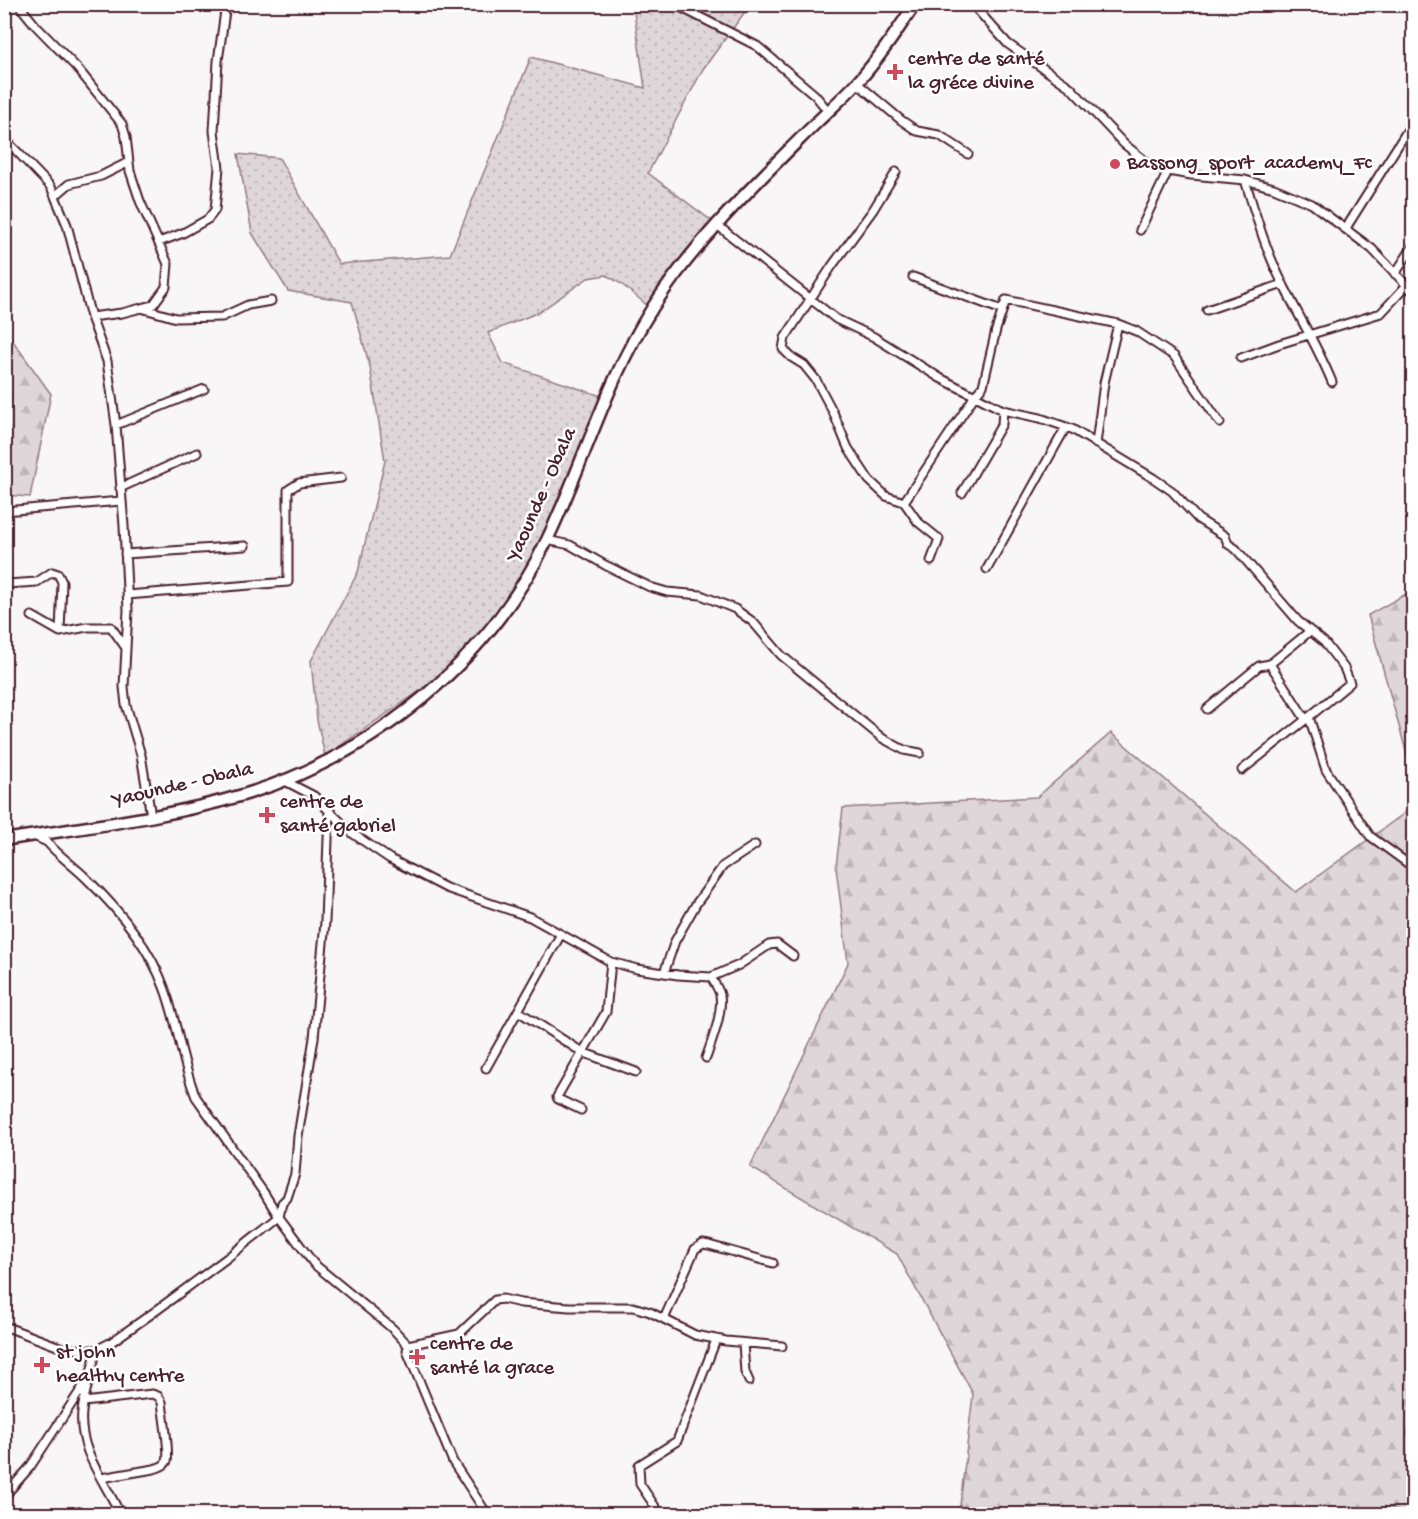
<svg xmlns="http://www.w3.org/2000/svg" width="1418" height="1519" viewBox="0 0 1418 1519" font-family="'Gochi Hand',sans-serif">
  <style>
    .grass { fill: url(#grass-dots); stroke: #947a82; stroke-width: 1.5 }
    .forest { fill: url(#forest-firs); stroke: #947a82; stroke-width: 1.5 }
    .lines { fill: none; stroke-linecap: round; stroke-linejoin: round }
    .minor-casing { stroke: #4a1f2b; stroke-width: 11 }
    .trunk-casing { stroke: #4a1f2b; stroke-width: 15 }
    .minor { stroke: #fff; stroke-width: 7 }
    .trunk { stroke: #fff; stroke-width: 10 }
    .poi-dot { fill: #d1495b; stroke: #fff; stroke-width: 2 }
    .labels { text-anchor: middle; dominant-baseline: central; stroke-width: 5; stroke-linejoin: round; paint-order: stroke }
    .poi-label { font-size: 21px; fill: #4a1f2b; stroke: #fff; text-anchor: start }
    .street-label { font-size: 21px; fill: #4a1f2b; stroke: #fff }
  </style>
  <defs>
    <pattern id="grass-dots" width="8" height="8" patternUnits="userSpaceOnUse" patternTransform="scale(1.5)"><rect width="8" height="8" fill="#ded6d9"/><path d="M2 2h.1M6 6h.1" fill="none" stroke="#c0b7ba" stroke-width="1.8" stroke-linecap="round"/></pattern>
    <pattern id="forest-firs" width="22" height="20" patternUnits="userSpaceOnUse" patternTransform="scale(1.5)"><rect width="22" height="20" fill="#ded6d9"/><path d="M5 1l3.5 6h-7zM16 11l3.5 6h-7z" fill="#c0b7ba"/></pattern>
  </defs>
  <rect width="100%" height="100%" fill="#f8f6f7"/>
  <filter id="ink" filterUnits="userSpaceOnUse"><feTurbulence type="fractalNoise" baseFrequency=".0167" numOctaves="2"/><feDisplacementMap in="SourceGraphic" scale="12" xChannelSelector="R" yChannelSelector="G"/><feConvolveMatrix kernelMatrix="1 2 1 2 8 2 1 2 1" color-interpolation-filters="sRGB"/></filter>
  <g filter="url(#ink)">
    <path class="grass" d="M 633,5 L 750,5 L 703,69 L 648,173 L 717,225 L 653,310 L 620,283 L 606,275 L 588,278 L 539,312 L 488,333 L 503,363 L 607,398 L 529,572 L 491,621 L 446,673 L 325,756 L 317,720 L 311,661 L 358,572 L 385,461 L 370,367 L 352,302 L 288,291 L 252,233 L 238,154 L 279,158 L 339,264 L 450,255 L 531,57 L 645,88 Z"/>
    <path class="forest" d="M 5,330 L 51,394 L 30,497 L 5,495 Z
      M 1413,590 L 1413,776 L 1368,615 Z
      M 1111,733 L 1296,892 L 1413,807 L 1413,1514 L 959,1514 L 973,1394 L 897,1254 L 750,1167 L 848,963 L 836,867 L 843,808 L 1037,797 Z"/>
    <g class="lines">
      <g class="minor-casing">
        <path id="minor" d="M 18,4 L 36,26 L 78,69 L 122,124 L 126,137 L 130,171 L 140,201 L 168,264 L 166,287 L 153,305 L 122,313 L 91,317
          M 674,4 L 757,46 L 815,95 L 828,111
          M 972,4 L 1008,44 L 1070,87 L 1124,144 L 1148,163 L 1168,171 L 1191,175 L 1245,180 L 1274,188 L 1312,204 L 1372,249 L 1414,293
          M 857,83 L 901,120 L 917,131 L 939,135 L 968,154
          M 4,138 L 51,187 L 67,225 L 91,317 L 107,361 L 116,425 L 124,526 L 128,610 L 124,687 L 126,705 L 141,755 L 151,816
          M 896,172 L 873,210 L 832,266 L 785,338 L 783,349 L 791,357 L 804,365 L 816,380 L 833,412 L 848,448 L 869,480 L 886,496 L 904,502 L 918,522 L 939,539 L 931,561
          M 1245,180 C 1256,216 1266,252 1284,286 C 1300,319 1318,347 1332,382
          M 55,196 L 69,184 L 101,176 L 129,162
          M 717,225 L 836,319 L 874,337 L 940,378 L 1003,410 L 1040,418 L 1072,429 L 1153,478 L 1172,491 L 1198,519 L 1225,536 L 1228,544 L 1236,549 L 1298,621 L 1324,642 L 1344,668 L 1350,683 L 1309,717 L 1326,770 L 1370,836 L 1414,868
          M 1346,228 L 1414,120
          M 1140,230 L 1168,171
          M 159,242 L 183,233 L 208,219 L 215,210 L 219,168 L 214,131 L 218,61 L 226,4
          M 1395,274 L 1414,245
          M 913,277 L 1002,310
          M 141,308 L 176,318 L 222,317 L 248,305 L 271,301
          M 1207,310 L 1283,284
          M 1241,358 L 1279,344 L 1381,313 L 1407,285
          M 116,425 L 204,389
          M 1096,444 L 1104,383 L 1118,324
          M 120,488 L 197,453
          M 962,493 L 1002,424 L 1003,410
          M 904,502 L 976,394 L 983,386 L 996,330 L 1006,300 L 1118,324 L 1136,331 L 1174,356 L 1220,423
          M 4,511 L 121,501
          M 547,540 L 570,545 L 605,565 L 650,587 L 667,592 L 701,595 L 735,609 L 753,622 L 781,655 L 882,738 L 904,750 L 920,753
          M 125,554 L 245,546
          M 987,569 L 1066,427
          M 4,582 L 7,584 L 37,582 L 52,572 L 58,574 L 62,582 L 60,632
          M 127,595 L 288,582 L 288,490 L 299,483 L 341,478
          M 32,616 L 60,632 L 87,627 L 111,627 L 126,648
          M 1270,664 L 1306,720
          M 1207,709 L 1259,666 L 1270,664 L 1310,631
          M 1242,770 L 1309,717
          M 283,780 L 314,796 L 352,833 L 390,859 L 446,888 L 530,917 L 611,962 L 637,969 L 678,975 L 711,977 L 739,965 L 769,945 L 777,944 L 793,956
          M 34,836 L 47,842 C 59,856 74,866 87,879 C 118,909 149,946 164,987 C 178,1023 181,1062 196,1097 L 264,1193 L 279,1217 L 314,1264 L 393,1329 L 408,1345 L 407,1351 L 453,1462 L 487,1514
          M 664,973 L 675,941 L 696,904 L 723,866 L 755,845
          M 518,1011 L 582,1052 L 636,1072
          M 706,1058 C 712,1041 723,1013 720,995 C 719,989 714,983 711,977
          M 486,1068 L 561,934
          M 581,1110 L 558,1099 L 557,1097 L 606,1012 L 611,962
          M 664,1319 L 695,1249 L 703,1244 L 709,1245 L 773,1263
          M 4,1326 L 65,1349 L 96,1350 L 110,1343 L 157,1310 L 227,1258 L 279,1217 L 282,1203 L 287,1198 L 295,1174 L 298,1136 L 314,1038 L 325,922 L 329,812
          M 743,1343 L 745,1372 L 749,1381
          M 408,1345 L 459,1334 L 495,1300 L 503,1299 L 521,1303 L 569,1307 L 633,1307 L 650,1312 L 695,1335 L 726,1341 L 782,1346
          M 96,1350 C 93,1371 84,1391 82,1412 C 78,1451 105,1481 120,1514
          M 84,1402 L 152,1394 L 158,1396 L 162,1402 C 163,1413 170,1453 167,1461 C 164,1467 159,1467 154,1469 L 101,1478
          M 8,1492 L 30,1467 L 86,1382
          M 660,1514 L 640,1484 L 639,1465 L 677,1441 L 716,1340"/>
      </g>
      <g class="trunk-casing">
        <path id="trunk" d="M 4,840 C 84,827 166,818 243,795 C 373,756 488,662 547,540 C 584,463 607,379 653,307 C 697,239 757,182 814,125 C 828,111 843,98 856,84 C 878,60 897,31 915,4"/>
      </g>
      <use href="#minor" class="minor"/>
      <use href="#trunk" class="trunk"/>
    </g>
  </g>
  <g class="poi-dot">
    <path d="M892 63h6v6h6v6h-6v6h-6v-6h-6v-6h6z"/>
    <circle cx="1115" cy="164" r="6"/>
    <path d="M264 806h6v6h6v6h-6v6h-6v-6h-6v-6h6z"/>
    <path d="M414 1348h6v6h6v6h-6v6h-6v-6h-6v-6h6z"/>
    <path d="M39 1356h6v6h6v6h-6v6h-6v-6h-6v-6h6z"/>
  </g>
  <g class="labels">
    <g class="poi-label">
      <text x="908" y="60">centre de santé<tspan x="908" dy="24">la gréce divine</tspan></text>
      <text x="1127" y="164">Bassong_sport_academy_Fc</text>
      <text x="280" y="803">centre de<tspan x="280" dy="24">santé gabriel</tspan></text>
      <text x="430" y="1345">centre de<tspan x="430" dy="24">santé la grace</tspan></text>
      <text x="56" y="1353">st john<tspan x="56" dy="24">healthy centre</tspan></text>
    </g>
    <g class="street-label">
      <text transform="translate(543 495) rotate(-66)">Yaounde - Obala</text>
      <text transform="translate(183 786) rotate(-13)">Yaounde - Obala</text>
    </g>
  </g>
  <rect width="1418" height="1519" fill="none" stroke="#fff" stroke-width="24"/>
  <rect x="12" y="12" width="1394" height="1495" fill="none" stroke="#4a1f2b" stroke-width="2" filter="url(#ink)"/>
</svg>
